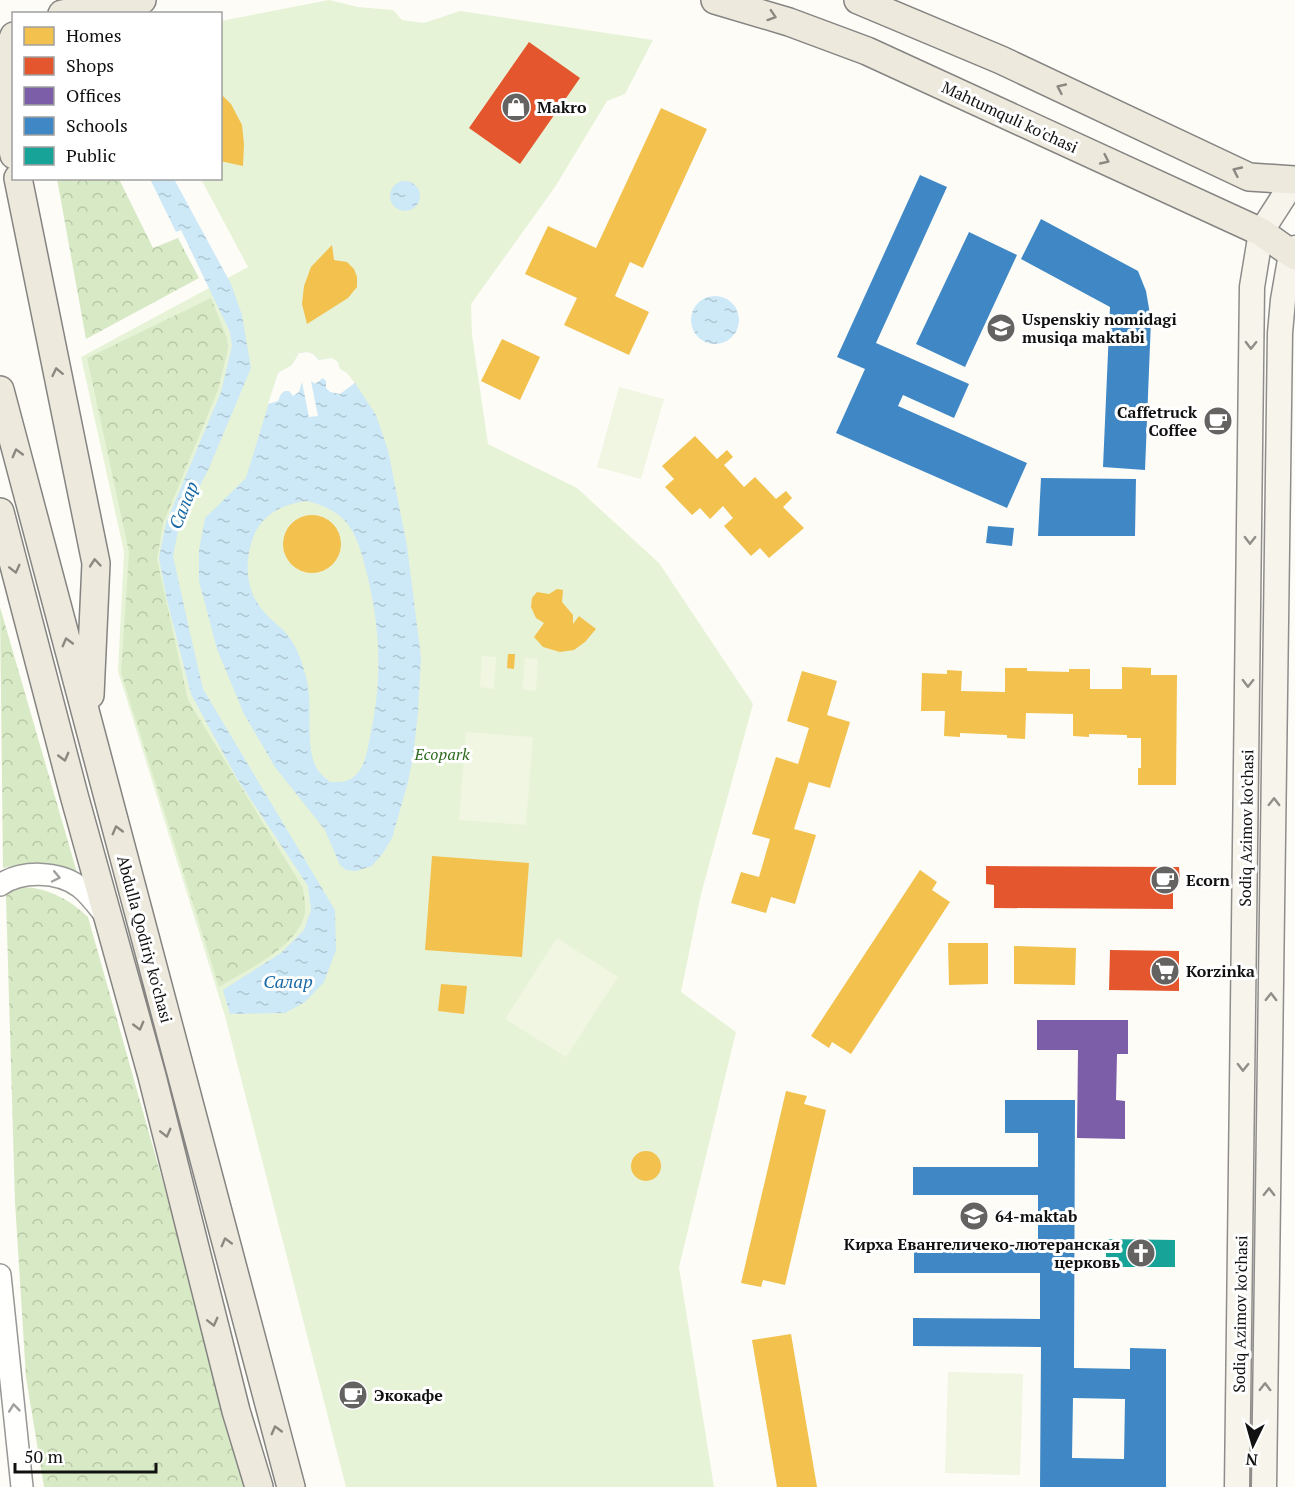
<svg xmlns="http://www.w3.org/2000/svg" width="1295" height="1487" viewBox="0 0 1295 1487" font-family="'PT Serif',serif">
  <style>
    .grass { fill: #e7f3d7 }
    .forest { fill: url(#forest-crowns) }
    .pitch { fill: #f0f6e1 }
    .water { fill: url(#water-ripples); fill-rule: evenodd }
    .pier { fill: #fdfcf7 }
    .homes { fill: #f2c14e }
    .shops { fill: #e4572e }
    .offices { fill: #7b5ea7 }
    .schools { fill: #3f88c5; fill-rule: evenodd }
    .public { fill: #17a398 }
    .lines { fill: none; stroke-linecap: round; stroke-linejoin: round }
    .tertiary-casing { stroke: #979795; stroke-width: 24 }
    .secondary-casing { stroke: #8e8d8b; stroke-width: 27 }
    .primary-casing { stroke: #858482; stroke-width: 30 }
    .tertiary { stroke: #fffffe; stroke-width: 21 }
    .secondary { stroke: #f6f4eb; stroke-width: 24 }
    .primary { stroke: #ede9dc; stroke-width: 27 }
    .oneway { stroke: #8a8881 }
    .oneway2 { stroke: #8f8e89 }
    .oneway3 { stroke: #a0a09f }
    .labels { text-anchor: middle; dominant-baseline: central; stroke-width: 6; stroke-linejoin: round; paint-order: stroke }
    .poi-label { font-size: 16px; font-weight: bold; fill: #111; stroke: #fff; text-anchor: start }
    .street-label { font-size: 16px; fill: #111; stroke: #fff }
    .park-label { font-size: 16px; font-style: italic; fill: #2f6b1f; stroke: #fff }
    .water-label { font-size: 18px; font-style: italic; fill: #1768a6; stroke: #fff }
  </style>
  <defs>
    <pattern id="forest-crowns" width="20" height="18" patternUnits="userSpaceOnUse" patternTransform="scale(1.5)"><rect width="20" height="18" fill="#d8eac5"/><path d="M2 6a3 3 0 1 1 6 0M12 15a3 3 0 1 1 6 0" fill="none" stroke="#b8c8a8"/></pattern>
    <pattern id="water-ripples" width="26" height="14" patternUnits="userSpaceOnUse" patternTransform="scale(1.5)"><rect width="26" height="14" fill="#cde8f7"/><path d="M2 4q2-2 4 0t4 0M15 11q2-2 4 0t4 0" fill="none" stroke="#afc6d3"/></pattern>
  </defs>
  <rect width="100%" height="100%" fill="#fdfcf7"/>
  <path class="grass" d="M 329,0 L 358,7 L 393,10 L 402,20 L 424,23 L 460,11 L 653,40 L 625,94 L 607,101 L 555,187 L 471,304 L 472,335 L 488,444 L 577,488 L 659,563 L 753,704 L 701,894 L 681,992 L 736,1032 L 679,1267 L 714,1487 L 346,1487 L 225,1016 L 118,671 L 124,552 L 81,357 L 248,267 L 201,179 L 220,178 L 221,21 Z"/>
  <path class="forest" d="M 57,179 L 119,179 L 153,248 L 178,238 L 199,278 L 86,339 Z
    M 211,298 L 227,338 L 228,349 L 218,390 L 163,524 L 157,559 L 188,700 L 303,888 C 304,896 306,905 305,912 C 301,945 245,971 219,987 L 121,673 L 129,552 L 87,358 Z
    M 0,607 L 80,883 C 55,873 31,860 3,868 Z
    M 22,887 C 48,888 69,899 88,917 L 249,1487 L 44,1487 L 26,1377 L 15,1202 L 6,896 L 10,891 Z"/>
  <path class="pitch" d="M 619,387 L 664,399 L 641,479 L 597,467 Z
    M 482,656 L 496,657 L 494,689 L 480,687 Z
    M 525,658 L 538,659 L 536,691 L 522,689 Z
    M 466,732 L 533,737 L 526,825 L 459,820 Z
    M 557,938 L 618,977 L 566,1057 L 505,1019 Z
    M 948,1372 L 1023,1374 L 1020,1475 L 945,1473 Z"/>
  <path class="water" d="M 150,179 L 174,179 L 231,284 L 242,315 L 251,368 L 209,468 L 179,526 L 173,556 L 190,633 L 203,689 L 335,910 L 336,950 L 324,982 L 305,1002 L 285,1013 L 230,1014 L 223,990 L 281,953 L 304,930 L 311,910 L 308,886 L 238,780 L 191,694 L 167,600 L 159,558 L 166,523 L 221,392 L 232,346 L 230,332 L 181,230 L 176,232 Z
    M390 196a15 15 0 1 1 30 0a15 15 0 1 1-30 0Z
    M691 320a24 24 0 1 1 48 0a24 24 0 1 1-48 0Z
    M 307,352 L 313,354 L 320,360 L 332,358 L 338,362 L 340,369 L 355,383 L 376,415 L 388,450 L 407,546 L 421,657 L 418,712 L 413,758 L 407,786 L 392,838 L 383,853 L 372,866 L 356,871 L 346,870 L 340,865 L 325,830 L 275,767 L 244,714 L 217,649 L 199,581 L 199,550 L 205,518 L 246,478 L 278,373 L 292,365 L 299,353 ZM 307,501 C 324,505 339,512 349,526 C 360,542 363,559 368,578 C 381,634 382,681 370,737 C 367,751 365,770 352,778 C 346,783 337,782 330,782 C 324,777 318,772 315,765 C 304,739 315,700 304,670 C 301,659 296,646 289,637 C 283,628 273,622 266,614 C 245,593 243,560 255,533 C 264,513 286,503 307,501 Z"/>
  <path class="pier" d="M 307,352 L 313,354 L 319,360 L 332,358 L 338,362 L 340,369 L 347,373 L 355,383 L 340,394 L 330,392 L 326,388 L 326,381 L 323,378 L 315,384 L 311,381 L 318,416 L 309,417 L 302,382 L 299,392 L 293,396 L 289,391 L 285,391 L 281,394 L 278,401 L 268,404 L 278,373 L 292,365 L 299,353 Z"/>
  <path class="homes" d="M 220,93 L 231,104 L 242,125 L 244,144 L 243,166 L 220,161 Z
    M 661,108 L 707,129 L 643,268 L 630,262 L 615,296 L 649,312 L 629,355 L 564,325 L 577,298 L 525,274 L 548,226 L 596,248 Z
    M 332,245 L 334,260 L 347,262 L 354,269 L 357,277 L 357,287 L 348,298 L 307,324 L 302,304 L 304,286 L 311,267 Z
    M 502,339 L 540,357 L 520,400 L 481,381 Z
    M 695,436 L 717,459 L 727,450 L 733,457 L 724,465 L 744,487 L 755,477 L 776,499 L 786,491 L 792,498 L 783,507 L 804,528 L 769,558 L 760,548 L 751,556 L 724,526 L 733,518 L 723,506 L 710,519 L 700,508 L 692,515 L 665,487 L 674,479 L 662,466 Z
    M283 544a29 29 0 1 1 58 0a29 29 0 1 1-58 0Z
    M 557,589 L 563,590 L 562,602 L 573,615 L 573,624 L 579,616 L 596,629 L 585,642 L 574,650 L 560,652 L 543,647 L 534,637 L 544,623 L 536,618 L 531,607 L 532,598 L 537,592 L 549,594 Z
    M 508,654 L 515,654 L 514,669 L 507,668 Z
    M 1122,667 L 1151,668 L 1151,675 L 1177,675 L 1176,785 L 1138,785 L 1138,768 L 1141,768 L 1141,738 L 1127,738 L 1127,735 L 1089,734 L 1089,737 L 1073,736 L 1073,714 L 1026,713 L 1025,739 L 1007,738 L 1007,735 L 960,733 L 960,737 L 944,736 L 945,711 L 921,711 L 922,673 L 947,674 L 947,670 L 962,671 L 961,691 L 1005,692 L 1005,668 L 1027,668 L 1027,671 L 1069,672 L 1069,669 L 1090,669 L 1090,689 L 1122,689 Z
    M 802,671 L 837,681 L 827,715 L 850,722 L 830,788 L 809,782 L 794,829 L 816,835 L 795,904 L 771,897 L 766,913 L 731,903 L 741,872 L 759,877 L 770,839 L 752,834 L 776,757 L 798,764 L 809,728 L 787,721 Z
    M 432,856 L 529,863 L 522,957 L 425,950 Z
    M 920,870 L 937,882 L 932,890 L 950,902 L 851,1054 L 832,1042 L 829,1048 L 811,1036 Z
    M 948,943 L 988,943 L 988,984 L 949,985 Z
    M 1014,946 L 1076,948 L 1075,985 L 1014,984 Z
    M 441,984 L 467,986 L 464,1014 L 438,1011 Z
    M 786,1091 L 807,1096 L 804,1104 L 826,1110 L 785,1285 L 763,1280 L 761,1287 L 741,1283 Z
    M631 1166a15 15 0 1 1 30 0a15 15 0 1 1-30 0Z
    M 791,1334 L 817,1487 L 777,1487 L 752,1340 Z"/>
  <path class="shops" d="M 529,42 L 580,78 L 520,164 L 469,128 Z
    M 986,866 L 1179,867 L 1180,882 L 1173,882 L 1173,909 L 994,908 L 994,885 L 986,884 Z
    M 1110,950 L 1179,951 L 1179,991 L 1109,990 Z
    M339 1395a14 14 0 1 1 28 0a14 14 0 1 1-28 0Z"/>
  <path class="offices" d="M 1037,1020 L 1128,1020 L 1128,1054 L 1117,1054 L 1116,1100 L 1125,1101 L 1125,1139 L 1077,1138 L 1078,1050 L 1037,1050 Z"/>
  <path class="schools" d="M 920,175 L 947,187 L 876,343 L 969,384 L 954,418 L 903,395 L 898,406 L 1027,463 L 1007,508 L 836,433 L 865,369 L 837,357 Z
    M 1041,219 L 1138,271 L 1146,291 L 1151,320 L 1145,470 L 1103,467 L 1110,307 L 1021,259 Z
    M 969,232 L 1017,255 L 965,367 L 916,344 Z
    M 1041,478 L 1136,479 L 1135,536 L 1038,536 Z
    M 988,526 L 1014,528 L 1012,546 L 986,543 Z
    M 1005,1100 L 1075,1100 L 1074,1368 L 1130,1369 L 1130,1348 L 1166,1349 L 1166,1487 L 1040,1487 L 1041,1347 L 913,1346 L 913,1318 L 1040,1319 L 1040,1273 L 914,1273 L 914,1243 L 1038,1243 L 1038,1195 L 913,1195 L 913,1167 L 1038,1167 L 1038,1133 L 1005,1133 ZM 1073,1398 L 1125,1399 L 1124,1459 L 1072,1458 Z"/>
  <path class="public" d="M 1106,1239 L 1175,1240 L 1175,1267 L 1106,1267 Z"/>
  <g class="lines">
    <g class="tertiary-casing">
      <path id="tertiary" d="M 0,885 C 22,870 58,871 80,887 C 90,895 97,905 105,915
        M 0,1275 L 22,1487"/>
    </g>
    <g class="secondary-casing">
      <path id="secondary" d="M 1237,1487 L 1252,287 L 1261,232 L 1295,179
        M 1264,1487 L 1280,333 L 1283,300 L 1291,254 L 1295,248"/>
    </g>
    <g class="primary-casing">
      <path id="primary" d="M 715,0 L 789,22 L 867,51 L 1261,232 L 1295,256
        M 858,0 L 1001,60 L 1249,177 L 1295,180
        M 62,14 L 142,0
        M 14,36 C 0,71 6,117 14,155
        M 18,178 L 96,563 L 90,695
        M 0,390 L 291,1487
        M 0,512 L 74,795 L 152,1076 L 236,1411 L 259,1487"/>
    </g>
    <use href="#tertiary" class="tertiary"/>
    <use href="#secondary" class="secondary"/>
    <use href="#primary" class="primary"/>
  </g>
  <defs><path id="oneway-chevron" d="M-2-3.5L2.5 0L-2 3.5" fill="none" stroke-width="1.6" stroke-linecap="round" stroke-linejoin="round" transform="scale(1.5)"/></defs>
  <g class="oneway">
    <use href="#oneway-chevron" transform="translate(772 16) rotate(18)"/>
    <use href="#oneway-chevron" transform="translate(1061 88) rotate(-155)"/>
    <use href="#oneway-chevron" transform="translate(1105 160) rotate(25)"/>
    <use href="#oneway-chevron" transform="translate(1237 171) rotate(-155)"/>
    <use href="#oneway-chevron" transform="translate(57 372) rotate(-102)"/>
    <use href="#oneway-chevron" transform="translate(17 453) rotate(-105)"/>
    <use href="#oneway-chevron" transform="translate(95 563) rotate(-95)"/>
    <use href="#oneway-chevron" transform="translate(15 569) rotate(76)"/>
    <use href="#oneway-chevron" transform="translate(67 642) rotate(-105)"/>
    <use href="#oneway-chevron" transform="translate(64 757) rotate(75)"/>
    <use href="#oneway-chevron" transform="translate(117 830) rotate(-105)"/>
    <use href="#oneway-chevron" transform="translate(139 1026) rotate(75)"/>
    <use href="#oneway-chevron" transform="translate(166 1133) rotate(76)"/>
    <use href="#oneway-chevron" transform="translate(226 1242) rotate(-105)"/>
    <use href="#oneway-chevron" transform="translate(213 1322) rotate(76)"/>
    <use href="#oneway-chevron" transform="translate(276 1430) rotate(-105)"/>
  </g>
  <g class="oneway2">
    <use href="#oneway-chevron" transform="translate(1251 345) rotate(91)"/>
    <use href="#oneway-chevron" transform="translate(1250 540) rotate(91)"/>
    <use href="#oneway-chevron" transform="translate(1248 683) rotate(91)"/>
    <use href="#oneway-chevron" transform="translate(1274 802) rotate(-89)"/>
    <use href="#oneway-chevron" transform="translate(1271 997) rotate(-89)"/>
    <use href="#oneway-chevron" transform="translate(1243 1067) rotate(91)"/>
    <use href="#oneway-chevron" transform="translate(1269 1192) rotate(-89)"/>
    <use href="#oneway-chevron" transform="translate(1265 1387) rotate(-89)"/>
  </g>
  <g class="oneway3">
    <use href="#oneway-chevron" transform="translate(56 877) rotate(12)"/>
    <use href="#oneway-chevron" transform="translate(14 1408) rotate(-96)"/>
  </g>
  <defs>
    <g id="shop-disc" transform="scale(1.5)"><circle r="9.5" fill="#646362" stroke="#fff"/><path d="M-5-2.5h2.3a2.7 3.5 0 0 1 5.4 0H5L5.5 6h-11ZM-1.5-2.5h3a1.5 2.3 0 0 0-3 0Z" fill="#fff"/></g>
    <g id="school-disc" transform="scale(1.5)"><circle r="9.5" fill="#646362" stroke="#fff"/><path d="M0-5L7-2L0 1L-7-2ZM-4 1L0 2.5L4 1V4Q0 6-4 4Z" fill="#fff"/></g>
    <g id="cafe-disc" transform="scale(1.5)"><circle r="9.5" fill="#646362" stroke="#fff"/><path d="M-5.5-4.5H6V0H3Q3 3.5 0 3.5H-2.5Q-5.5 3.5-5.5 0ZM3-3.2v2h1.7v-2ZM-6 4.5H4V6H-6Z" fill="#fff"/></g>
    <g id="supermarket-disc" transform="scale(1.5)"><circle r="9.5" fill="#646362" stroke="#fff"/><path d="M-6-5.5h2.5l.6 2H6L4.5 2H-2.5L-4.4-4H-6ZM-1.5 3.2a1.3 1.3 0 1 0 .1 0ZM3 3.2a1.3 1.3 0 1 0 .1 0Z" fill="#fff"/></g>
    <g id="church-disc" transform="scale(1.5)"><circle r="9.5" fill="#646362" stroke="#fff"/><path d="M-1.2-6h2.4v3.5h3.3v2.4h-3.3V6h-2.4V-.1h-3.3v-2.4h3.3Z" fill="#fff"/></g>
  </defs>
  <g fill-rule="evenodd">
    <use href="#shop-disc" x="516" y="107"/>
    <use href="#school-disc" x="1001" y="328"/>
    <use href="#cafe-disc" x="1218" y="421"/>
    <use href="#cafe-disc" x="1165" y="880"/>
    <use href="#supermarket-disc" x="1165" y="971"/>
    <use href="#school-disc" x="974" y="1216"/>
    <use href="#church-disc" x="1141" y="1253"/>
    <use href="#cafe-disc" x="353" y="1395"/>
  </g>
  <g class="labels">
    <g class="poi-label">
      <text x="537" y="107">Makro</text>
      <text x="1022" y="319">Uspenskiy nomidagi<tspan x="1022" dy="18">musiqa maktabi</tspan></text>
      <text x="1197" y="412" text-anchor="end">Caffetruck<tspan x="1197" dy="18">Coffee</tspan></text>
      <text x="1186" y="880">Ecorn</text>
      <text x="1186" y="971">Korzinka</text>
      <text x="995" y="1216">64-maktab</text>
      <text x="1120" y="1244" text-anchor="end">Кирха Евангеличеко-лютеранская<tspan x="1120" dy="18">церковь</tspan></text>
      <text x="374" y="1395">Экокафе</text>
    </g>
    <g class="street-label">
      <text transform="translate(1010 117) rotate(25)">Mahtumquli ko'chasi</text>
      <text transform="translate(1246 828) rotate(-89)">Sodiq Azimov ko'chasi</text>
      <text transform="translate(145 939) rotate(75)">Abdulla Qodiriy ko'chasi</text>
      <text transform="translate(1240 1314) rotate(-89)">Sodiq Azimov ko'chasi</text>
    </g>
    <g class="park-label">
      <text x="442" y="754">Ecopark</text>
    </g>
    <g class="water-label">
      <text transform="translate(183 505) rotate(-68)">Салар</text>
      <text x="288" y="981">Салар</text>
    </g>
  </g>
  <rect x="12" y="12" width="210" height="168" fill="#ffffff" stroke="#a0a0a0" stroke-width="1.5"/>
  <rect x="24" y="27" width="30" height="18" fill="#f2c14e" stroke="#a0a0a0" stroke-width="1.5"/>
  <text x="66" y="42" font-size="18" fill="#111111">Homes</text>
  <rect x="24" y="57" width="30" height="18" fill="#e4572e" stroke="#a0a0a0" stroke-width="1.5"/>
  <text x="66" y="72" font-size="18" fill="#111111">Shops</text>
  <rect x="24" y="87" width="30" height="18" fill="#7b5ea7" stroke="#a0a0a0" stroke-width="1.5"/>
  <text x="66" y="102" font-size="18" fill="#111111">Offices</text>
  <rect x="24" y="117" width="30" height="18" fill="#3f88c5" stroke="#a0a0a0" stroke-width="1.5"/>
  <text x="66" y="132" font-size="18" fill="#111111">Schools</text>
  <rect x="24" y="147" width="30" height="18" fill="#17a398" stroke="#a0a0a0" stroke-width="1.5"/>
  <text x="66" y="162" font-size="18" fill="#111111">Public</text>
  <g transform="translate(1253 1445) rotate(185)" stroke="#ffffff" stroke-width="4.5" paint-order="stroke">
  <path d="M0-4.5L10 22L0 15L-10 22Z" fill="#111111"/>
  <text y="-9" font-size="16" font-weight="bold" text-anchor="middle" fill="#111111">N</text>
  </g>
  <path d="M15 1463v9h141v-9" fill="none" stroke="#111111" stroke-width="3"/>
  <text x="24" y="1463" font-size="18" fill="#111111" stroke="#ffffff" stroke-width="4.5" paint-order="stroke">50 m</text>
</svg>
